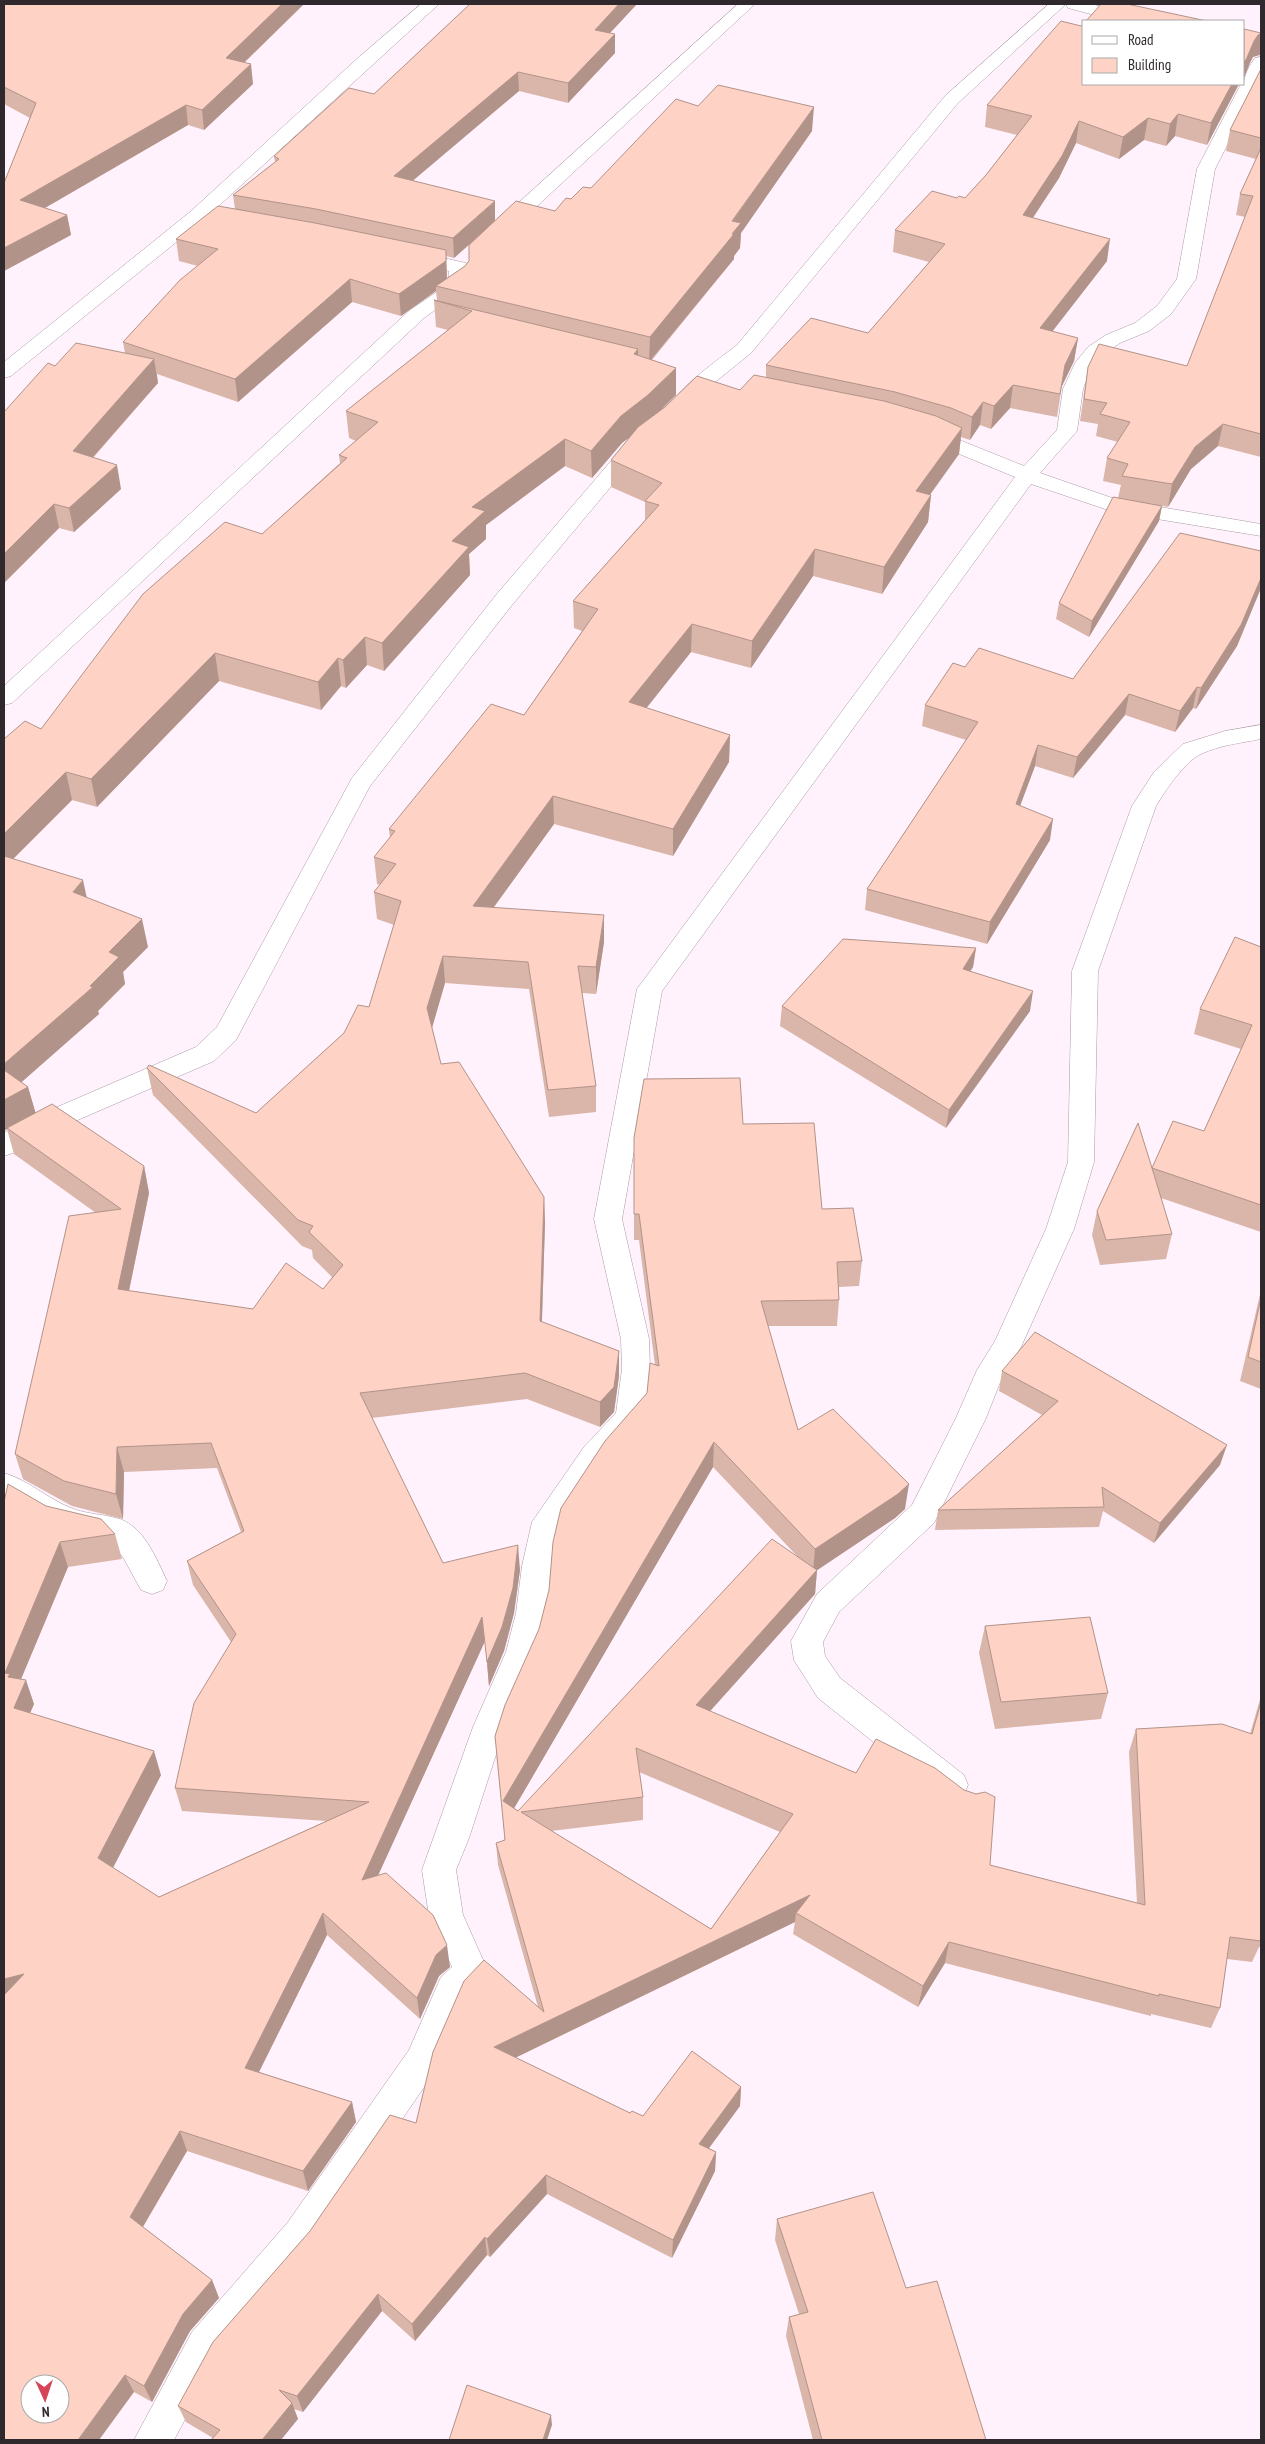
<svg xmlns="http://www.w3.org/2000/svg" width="1265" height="2444" viewBox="0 0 1265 2444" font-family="'PT Sans Narrow',sans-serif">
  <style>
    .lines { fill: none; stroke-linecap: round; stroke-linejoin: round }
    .minor-casing { stroke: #a99aa7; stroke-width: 1 }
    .minor { fill: #fff; fill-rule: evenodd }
    .wall { fill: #dab5a9; fill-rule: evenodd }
    .shaded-wall { fill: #b2938a }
    .building { fill: #fed2c5; stroke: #b2938a; fill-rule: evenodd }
  </style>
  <rect width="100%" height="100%" fill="#fff2fd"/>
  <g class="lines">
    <g class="minor-casing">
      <path id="minor" d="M 421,4 L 439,4 L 211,213 L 246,220 L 248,224 L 246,228 L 239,230 L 201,222 L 11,376 L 4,378 L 4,362 L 190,212 L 359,57 Z
        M 738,4 L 755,4 L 508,233 L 494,233 L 492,229 L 494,225 Z
        M 1049,4 L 1091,4 L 1140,17 L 1142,21 L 1117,21 L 1068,8 L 1066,4 L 958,103 L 751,353 L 709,387 L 687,409 L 680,411 L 673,409 L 670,405 C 687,381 714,363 737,345 L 946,95 Z
        M 1261,57 L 1261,78 L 1215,169 L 1196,279 L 1171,314 L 1149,331 L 1120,343 L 1102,355 L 1091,368 L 1083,389 L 1077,431 L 1040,473 L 1118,500 L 1261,524 L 1261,536 L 1114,512 L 1031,484 L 662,991 L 622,1219 L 649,1339 L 650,1369 L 645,1417 L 640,1425 L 604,1465 L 561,1526 L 552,1566 L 548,1613 L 538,1652 L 505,1727 L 469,1838 L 456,1870 L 463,1915 L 488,1971 L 483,1983 L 465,2001 L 433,2074 L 314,2248 L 218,2358 L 174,2440 L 134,2440 L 192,2332 L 288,2222 L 409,2050 L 441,1977 L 452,1967 L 429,1916 L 422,1870 L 473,1727 L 506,1652 L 516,1613 L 522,1566 L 532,1522 L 584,1447 L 616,1413 L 622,1369 L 621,1339 L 594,1219 L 637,989 L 1015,477 L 918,437 L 915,433 L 918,429 L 925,427 L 932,429 L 1024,466 L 1057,430 L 1063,389 L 1075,363 L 1088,347 L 1106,335 L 1135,323 L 1157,306 L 1177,279 L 1197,169 L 1241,84 L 1244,84 C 1244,75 1250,65 1255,58 Z
        M 411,251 L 466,263 L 468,267 L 468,286 L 424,318 L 12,703 L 4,705 L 4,686 L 410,310 L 449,284 L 449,271 L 404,261 L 402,257 L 404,253 Z
        M 637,437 L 644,439 L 647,443 L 644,447 L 512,605 L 370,786 L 236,1040 L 214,1061 L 43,1135 L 13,1153 L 4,1156 L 4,1133 L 25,1121 L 196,1047 L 217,1027 L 352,778 L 496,595 L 630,439 Z
        M 1261,725 L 1261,739 C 1241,743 1220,745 1201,754 C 1185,761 1165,791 1156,806 L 1098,971 L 1094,1162 L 1074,1229 L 1021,1347 L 1003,1375 L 986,1418 L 934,1523 L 839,1612 L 823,1642 L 825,1656 L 840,1678 L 964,1775 L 968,1785 L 964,1795 L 952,1800 L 940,1795 L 818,1698 L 794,1660 L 791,1641 L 817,1594 L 912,1505 L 956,1418 L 977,1370 L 995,1341 L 1046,1229 L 1068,1162 L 1072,971 L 1132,806 L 1154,772 L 1183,744 L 1225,731 Z
        M 4,1473 C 28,1480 48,1499 71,1508 C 85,1514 102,1514 116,1518 C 143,1524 156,1558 167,1581 L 163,1590 L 152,1594 L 141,1590 L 123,1557 L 109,1542 L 54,1529 L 4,1500 Z"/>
    </g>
    <use href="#minor" class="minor"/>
  </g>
  <path class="wall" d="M 4,4 L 304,4 L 244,63 L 253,84 L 204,130 L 188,125 L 45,208 L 67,215 L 71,235 L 4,271 L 4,183 L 30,118 L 4,104 Z
    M 470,4 L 637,4 L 610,33 L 615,53 L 568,103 L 519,91 L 413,180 L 495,220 L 555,211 L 571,199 L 591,188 L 698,106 L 812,131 L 741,233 L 740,248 L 734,256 L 734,259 L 652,360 L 676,368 L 676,395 L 662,408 L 740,390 L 766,377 L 766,365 L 868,333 L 929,262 L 893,252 L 895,230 L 957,198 L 965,198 L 986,175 L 1017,135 L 985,127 L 987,105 L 1084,84 L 1239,84 L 1207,145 L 1175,136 L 1166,146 L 1144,140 L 1119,159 L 1076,143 L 1059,178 L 1033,218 L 1107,261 L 1052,332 L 1078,338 L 1074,361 L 1061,388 L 1057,417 L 1010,408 L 991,429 L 980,425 L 970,440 L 961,437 L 959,454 L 930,495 L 931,495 L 928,522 L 882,594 L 813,576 L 751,668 L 691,652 L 646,708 L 730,735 L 729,762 L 673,856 L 554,824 L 494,907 L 604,942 L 596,994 L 582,993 L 596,1086 L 596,1112 L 549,1117 L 529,989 L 445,983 L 432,1027 L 441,1064 L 544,1197 L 545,1223 L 542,1322 L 619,1351 L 619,1376 L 614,1412 L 600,1427 L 527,1399 L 372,1418 L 443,1563 L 520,1570 L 514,1613 L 504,1651 L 489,1686 L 485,1641 L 378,1875 L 450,1967 L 439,1976 L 420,2019 L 327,1935 L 259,2072 L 352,2102 L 356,2122 L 308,2191 L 187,2151 L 143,2227 L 212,2280 L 219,2298 L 190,2331 L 152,2402 L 134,2392 L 4,2440 L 4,1502 L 46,1506 L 115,1534 L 122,1559 L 68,1567 L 21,1679 L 34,1704 L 30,1713 L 161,1775 L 113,1868 L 159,1897 L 326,1821 L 182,1811 L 175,1788 L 231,1642 L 193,1585 L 187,1561 L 241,1532 L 217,1468 L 124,1472 L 123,1519 L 72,1506 L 23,1479 L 15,1454 L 96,1213 L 14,1154 L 7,1129 L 4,1131 L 4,739 L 41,729 L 262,534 L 340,463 L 339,455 L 356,441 L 349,438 L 346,411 L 448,330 L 436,327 L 434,300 L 437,300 L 436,291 L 401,316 L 352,302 L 238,402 L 157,374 L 158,383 L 93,458 L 121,489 L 74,532 L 59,528 L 4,583 L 55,366 L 125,353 L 123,342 L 198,266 L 179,261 L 176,239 L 235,209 L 233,195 L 275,162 L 274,156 L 374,94 ZM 469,245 L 469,261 L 465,266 L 447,278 L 446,256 L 454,258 ZM 631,436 L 611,460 L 611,487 L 645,502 L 645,520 L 573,601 L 574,628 L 582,631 L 524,715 L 389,829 L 390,838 L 374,857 L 377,884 L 380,885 L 374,892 L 377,919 L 394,925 L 369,1007 L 344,1033 L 256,1113 L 147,1068 L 153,1095 L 302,1246 L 312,1250 L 313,1258 L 332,1277 L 323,1289 L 253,1309 L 129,1291 L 149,1193 L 144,1166 L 35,1113 L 28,1087 L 21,1082 L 99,1014 L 98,1011 L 125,984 L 123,972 L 148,947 L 87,897 L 13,859 L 72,800 L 97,807 L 219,681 L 321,710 L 341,686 L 346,688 L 367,665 L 384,671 L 470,575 L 469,554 L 486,539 L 486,525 L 565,466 L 592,478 L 622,443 Z
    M 1261,69 L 1261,457 L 1218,446 L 1191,469 L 1168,507 L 1159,505 L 1162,506 L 1159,521 L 1089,637 L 1056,619 L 1059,603 L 1118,498 L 1121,485 L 1103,481 L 1107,458 L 1118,442 L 1096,436 L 1098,424 L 1080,421 L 1088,367 L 1187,366 L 1245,217 L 1236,215 L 1240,194 L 1256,159 L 1226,151 L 1230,130 Z
    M 1261,551 L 1261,588 L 1237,646 L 1196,709 L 1193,708 L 1175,732 L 1125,715 L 1073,778 L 1035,766 L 1020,805 L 1050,840 L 987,944 L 865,910 L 867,889 L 966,740 L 922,726 L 925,705 L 965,667 L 1073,679 Z
    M 1261,947 L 1261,1232 L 1161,1198 L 1172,1234 L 1166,1259 L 1100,1265 L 1092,1235 L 1097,1211 L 1152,1168 L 1204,1131 L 1241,1049 L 1194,1034 L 1200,1009 Z
    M 976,948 L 973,967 L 970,971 L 1030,1011 L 946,1128 L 780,1026 L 782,1006 Z
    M 743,1124 L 822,1209 L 862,1261 L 859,1286 L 839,1287 L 839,1300 L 837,1326 L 768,1326 L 798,1430 L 905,1509 L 895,1518 L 817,1570 L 815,1594 L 710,1711 L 990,1865 L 1137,1903 L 1129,1752 L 1136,1729 L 1250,1734 L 1261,1696 L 1261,1947 L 1259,1947 L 1252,1962 L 1227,1959 L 1220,2008 L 1211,2028 L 1151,2014 L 1151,2016 L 945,1963 L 918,2007 L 793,1934 L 795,1922 L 515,2058 L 630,2113 L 643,2116 L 741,2087 L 740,2106 L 709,2148 L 716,2152 L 715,2171 L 672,2258 L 547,2194 L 490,2257 L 487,2255 L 415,2341 L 382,2311 L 303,2412 L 294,2409 L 298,2419 L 213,2438 L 186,2422 L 178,2406 L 416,2123 L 538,2007 L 498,1865 L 496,1843 L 505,1841 L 495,1736 L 647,1393 L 655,1365 L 639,1240 L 634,1240 L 634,1138 ZM 713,1467 L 797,1556 L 518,1811 L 514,1808 ZM 639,1772 L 780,1832 L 711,1929 L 551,1831 L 643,1820 L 643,1797 Z
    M 1261,1290 L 1261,1389 L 1240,1381 Z
    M 1002,1371 L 1220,1465 L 1154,1543 L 1103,1511 L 1099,1527 L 935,1530 L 938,1510 L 1042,1415 L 999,1391 Z
    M 985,1626 L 1108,1693 L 1101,1719 L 995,1729 L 979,1653 Z
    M 777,2219 L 986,2440 L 813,2440 L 786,2336 L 789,2317 L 799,2314 L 775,2240 Z"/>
  <path class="shaded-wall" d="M 282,4 L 304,4 L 228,78 L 226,58 Z
    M 619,4 L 637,4 L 595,49 L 595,30 Z
    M 615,34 L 615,53 L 568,103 L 568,83 Z
    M 1261,34 L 1261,49 L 1260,55 L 1253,57 L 1250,63 L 1244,78 L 1244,61 L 1254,41 L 1258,35 Z
    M 251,64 L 253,84 L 204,130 L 202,110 Z
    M 518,72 L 519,91 L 396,195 L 394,176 Z
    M 1232,84 L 1239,84 L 1207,145 L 1211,123 Z
    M 186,105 L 188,125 L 24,220 L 20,200 Z
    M 814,107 L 812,131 L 741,233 L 740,248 L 734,256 L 734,259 L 649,362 L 650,337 Z
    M 1178,114 L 1175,136 L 1166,146 L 1170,124 Z
    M 1148,118 L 1144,140 L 1119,159 L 1123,137 Z
    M 1079,121 L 1076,143 L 1059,178 L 1020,237 L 1023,215 Z
    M 495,201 L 495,221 L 454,258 L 453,238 Z
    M 67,215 L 71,235 L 4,271 L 4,248 Z
    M 1110,239 L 1107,261 L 1037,351 L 1040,328 Z
    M 446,250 L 447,283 L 436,286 L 436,291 L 401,316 L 399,294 Z
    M 350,279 L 352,302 L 238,402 L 235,379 Z
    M 1078,338 L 1074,361 L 1061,388 L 1057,417 L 1065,365 Z
    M 638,349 L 638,376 L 634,354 Z
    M 154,359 L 158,383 L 77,475 L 73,451 Z
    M 676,368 L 676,395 L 648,423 L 622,443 L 592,478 L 591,451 L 621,416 Z
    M 1013,385 L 1010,408 L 991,429 L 994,406 Z
    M 983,402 L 980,425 L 970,440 L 972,417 Z
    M 1223,424 L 1218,446 L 1191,469 L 1168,507 L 1172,484 L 1195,447 Z
    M 962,428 L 959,454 L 913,518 L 916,491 Z
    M 565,439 L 565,466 L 486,525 L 486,539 L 469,554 L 470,575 L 384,671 L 382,643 L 452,541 L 472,507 Z
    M 117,465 L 121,489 L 74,532 L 69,508 Z
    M 931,495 L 928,522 L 882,594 L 884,567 Z
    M 54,504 L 59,528 L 4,583 L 4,554 Z
    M 1162,506 L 1159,521 L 1089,637 L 1092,621 Z
    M 815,549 L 813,576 L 751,668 L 752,641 Z
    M 1261,578 L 1261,588 L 1237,646 L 1196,709 L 1201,688 Z
    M 692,624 L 691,652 L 629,730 L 629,702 Z
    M 365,637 L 367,665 L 346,688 L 343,660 Z
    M 215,653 L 219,681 L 97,807 L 91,779 Z
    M 338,658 L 341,686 L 321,710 L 318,682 Z
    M 1197,687 L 1193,708 L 1175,732 L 1180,711 Z
    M 1129,694 L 1125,715 L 1073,778 L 1077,757 Z
    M 730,735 L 729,762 L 673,856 L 673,829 Z
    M 1038,745 L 1035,766 L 1013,825 L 1016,804 Z
    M 66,772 L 72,800 L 4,868 L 4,834 Z
    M 553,796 L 554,824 L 475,933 L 473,906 Z
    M 1053,819 L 1050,840 L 987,944 L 990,922 Z
    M 83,880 L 89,908 L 73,892 Z
    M 604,915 L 604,942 L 596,994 L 596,967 Z
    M 142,919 L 148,947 L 123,972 L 125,984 L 98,1011 L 99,1014 L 7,1095 L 4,1083 L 4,1064 L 90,986 L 109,952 Z
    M 976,948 L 973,967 L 960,988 L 963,969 Z
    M 443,956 L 445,983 L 430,1035 L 427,1008 Z
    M 1033,991 L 1030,1011 L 946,1128 L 949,1110 Z
    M 28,1087 L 36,1114 L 7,1128 L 7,1129 L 4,1131 L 4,1100 Z
    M 144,1166 L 149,1193 L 124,1315 L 118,1289 Z
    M 544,1197 L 545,1223 L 541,1347 L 540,1321 Z
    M 619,1351 L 619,1376 L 614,1412 L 600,1427 L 600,1402 Z
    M 714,1442 L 713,1467 L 505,1824 L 503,1801 Z
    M 1227,1445 L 1220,1465 L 1154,1543 L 1160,1523 Z
    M 117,1447 L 124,1472 L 123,1519 L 116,1494 Z
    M 909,1484 L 905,1509 L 895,1518 L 813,1573 L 815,1549 Z
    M 60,1542 L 68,1567 L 16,1691 L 26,1680 L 34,1704 L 22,1732 L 14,1708 L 5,1673 Z
    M 518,1545 L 520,1570 L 514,1613 L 504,1651 L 489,1686 L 487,1662 Z
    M 817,1570 L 815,1594 L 695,1728 L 696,1705 Z
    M 482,1617 L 485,1641 L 366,1902 L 362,1880 Z
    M 154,1751 L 161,1775 L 106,1881 L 98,1858 Z
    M 810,1895 L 796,1913 L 795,1922 L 496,2067 L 494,2047 Z
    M 323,1913 L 327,1935 L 251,2088 L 245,2068 Z
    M 949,1942 L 945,1963 L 918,2007 L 923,1986 Z
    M 447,1945 L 450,1967 L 439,1976 L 420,2019 L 417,1998 L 436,1955 Z
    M 24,1974 L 4,2002 L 4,1979 Z
    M 741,2087 L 740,2106 L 698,2163 L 699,2144 Z
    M 352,2102 L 356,2122 L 308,2191 L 303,2171 Z
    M 180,2131 L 187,2151 L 138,2235 L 130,2217 Z
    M 716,2152 L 715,2171 L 672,2258 L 673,2240 Z
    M 546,2175 L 547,2194 L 490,2257 L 487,2239 Z
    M 485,2237 L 487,2255 L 415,2341 L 412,2324 Z
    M 212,2280 L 219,2298 L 190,2331 L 152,2402 L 144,2386 L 183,2314 Z
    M 378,2294 L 382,2311 L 303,2412 L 297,2396 Z
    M 125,2375 L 134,2392 L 99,2440 L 78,2440 Z
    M 292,2403 L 298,2419 L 281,2440 L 262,2440 Z
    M 551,2415 L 552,2425 L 547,2440 L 543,2440 Z"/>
  <path class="building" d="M 4,4 L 282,4 L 226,58 L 251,64 L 202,110 L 186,105 L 20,200 L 67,215 L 4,248 L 4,183 L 36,103 L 4,87 Z
    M 470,4 L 619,4 L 595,30 L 615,34 L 568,83 L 518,72 L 394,176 L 495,201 L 453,238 L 316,209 L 233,195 L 279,159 L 274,156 L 349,88 L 374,94 Z
    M 1101,4 L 1127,4 L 1207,21 L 1086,21 Z
    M 1061,21 L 1081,26 L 1084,23 L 1084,84 L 1232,84 L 1211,123 L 1178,114 L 1170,124 L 1148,118 L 1123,137 L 1079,121 L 1062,156 L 1023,215 L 1110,239 L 1040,328 L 1078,338 L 1065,365 L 1060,394 L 1013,385 L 994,406 L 983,402 L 972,417 L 951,408 L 895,392 L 766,365 L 811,318 L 868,333 L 945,244 L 895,230 L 932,191 L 957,198 L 959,196 L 965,198 L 986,175 L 1032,116 L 987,105 Z
    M 1244,29 L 1261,33 L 1261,34 L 1258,35 L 1254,41 L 1246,60 L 1244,61 Z
    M 1261,69 L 1261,138 L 1230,130 Z
    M 718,85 L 814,107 L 732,221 L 741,223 L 732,234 L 734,234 L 650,337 L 436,286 L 465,266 L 469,261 L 469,245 L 516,201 L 555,211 L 566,198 L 571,199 L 583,187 L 591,188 L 676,99 L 698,106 Z
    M 1261,148 L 1261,434 L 1223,424 L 1195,447 L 1172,484 L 1122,476 L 1128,464 L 1107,458 L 1130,422 L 1100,414 L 1107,403 L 1084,399 L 1088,367 L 1099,344 L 1187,366 L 1253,196 L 1240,194 Z
    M 218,206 L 315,223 L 446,250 L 446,261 L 399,294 L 350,279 L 235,379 L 123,342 L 180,280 L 218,249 L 176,239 Z
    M 434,300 L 638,349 L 634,354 L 676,368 L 648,395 L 621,416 L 591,451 L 565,439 L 472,507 L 485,511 L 452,541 L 469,547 L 382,643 L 365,637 L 343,660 L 338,658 L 318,682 L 215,653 L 91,779 L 66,772 L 4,834 L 4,739 L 25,721 L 41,729 L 143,594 L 225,522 L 262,534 L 347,458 L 339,455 L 378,422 L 346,411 L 472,311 Z
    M 76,343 L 154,359 L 73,451 L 117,465 L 69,508 L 54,504 L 4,554 L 4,412 L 48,363 L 55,366 Z
    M 754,375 L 884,401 L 936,416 L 962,428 L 916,491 L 931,495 L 884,567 L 815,549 L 752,641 L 692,624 L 629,702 L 730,735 L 673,829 L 553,796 L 473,906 L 604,915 L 596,967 L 578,966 L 596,1086 L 548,1090 L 528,962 L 443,956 L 427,1008 L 441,1064 L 459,1062 L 544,1197 L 540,1321 L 619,1351 L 614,1387 L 600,1402 L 525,1373 L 360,1393 L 443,1563 L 518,1545 L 513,1588 L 502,1627 L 487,1662 L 482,1617 L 362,1880 L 386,1873 L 433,1915 L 447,1945 L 436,1955 L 417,1998 L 323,1913 L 245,2068 L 352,2102 L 303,2171 L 180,2131 L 130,2217 L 212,2280 L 183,2314 L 144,2386 L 125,2375 L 78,2440 L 4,2440 L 4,1995 L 24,1974 L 4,1979 L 4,1502 L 8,1484 L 46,1506 L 101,1519 L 115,1534 L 60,1542 L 5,1673 L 10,1674 L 8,1677 L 26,1680 L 14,1708 L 154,1751 L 98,1858 L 159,1897 L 369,1802 L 175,1788 L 194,1703 L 236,1634 L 187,1561 L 244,1531 L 211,1443 L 117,1447 L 116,1494 L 64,1481 L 15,1454 L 69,1216 L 121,1209 L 7,1128 L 52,1104 L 144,1166 L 118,1289 L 253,1309 L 286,1263 L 323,1289 L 343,1265 L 309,1232 L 313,1226 L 298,1220 L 147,1068 L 149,1065 L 256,1113 L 344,1033 L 358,1005 L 369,1007 L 401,901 L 374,892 L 396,864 L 374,857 L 395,831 L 389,829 L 491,704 L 524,715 L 598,609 L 573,601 L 659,505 L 645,501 L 662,483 L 611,460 L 638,427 L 665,407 L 697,376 L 740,390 ZM 30,2384 L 60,2384 L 60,2414 L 30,2414 Z
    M 1113,497 L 1162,506 L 1092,621 L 1059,603 Z
    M 1180,533 L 1261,551 L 1261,578 L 1241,625 L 1201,688 L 1197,687 L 1180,711 L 1129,694 L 1077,757 L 1038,745 L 1016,804 L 1053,819 L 990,922 L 867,889 L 978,722 L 925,705 L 953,663 L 965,667 L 979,648 L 1073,679 Z
    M 4,856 L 83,880 L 73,892 L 142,919 L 109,952 L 119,957 L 90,986 L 93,987 L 4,1064 Z
    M 1235,937 L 1261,947 L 1261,1205 L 1152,1168 L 1172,1234 L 1106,1240 L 1097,1211 L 1138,1123 L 1152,1168 L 1173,1121 L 1204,1131 L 1252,1025 L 1200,1009 Z
    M 843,939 L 976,948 L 963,969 L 1033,991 L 949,1110 L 782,1006 Z
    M 4,1070 L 28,1087 L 4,1100 Z
    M 740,1078 L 743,1124 L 814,1123 L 822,1209 L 853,1208 L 862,1261 L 837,1262 L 839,1300 L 761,1301 L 798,1430 L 833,1409 L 909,1484 L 898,1494 L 815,1549 L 714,1442 L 503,1801 L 518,1811 L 772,1539 L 817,1570 L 696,1705 L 856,1773 L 876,1739 L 935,1768 L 964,1790 L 976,1794 L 985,1792 L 995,1797 L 990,1865 L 1145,1905 L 1136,1729 L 1222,1724 L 1252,1734 L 1261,1702 L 1261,1941 L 1230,1937 L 1220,2008 L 1159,1994 L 1159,1996 L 949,1942 L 923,1986 L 796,1913 L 810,1895 L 494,2047 L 630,2113 L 632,2111 L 643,2116 L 692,2051 L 741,2087 L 699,2144 L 716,2152 L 673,2240 L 546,2175 L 487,2239 L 485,2237 L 412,2324 L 378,2294 L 297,2396 L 279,2390 L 292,2403 L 262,2440 L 211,2440 L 220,2430 L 178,2406 L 213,2342 L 310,2231 L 390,2115 L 416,2123 L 433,2052 L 464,1981 L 484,1960 L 544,2012 L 496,1843 L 505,1840 L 495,1736 L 505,1705 L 539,1629 L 549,1590 L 553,1542 L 561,1508 L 605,1441 L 647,1393 L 650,1363 L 659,1366 L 639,1214 L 634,1214 L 634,1138 L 644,1079 ZM 636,1748 L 793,1814 L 711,1929 L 521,1812 L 643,1797 Z
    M 1261,1298 L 1261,1362 L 1248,1357 Z
    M 1035,1332 L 1227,1445 L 1160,1523 L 1102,1487 L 1104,1507 L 938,1510 L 1058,1401 L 1002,1371 Z
    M 1090,1617 L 1108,1693 L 1001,1702 L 985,1626 Z
    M 873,2192 L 906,2288 L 937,2281 L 986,2440 L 822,2440 L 789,2317 L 808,2312 L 777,2219 Z
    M 467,2385 L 551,2415 L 543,2440 L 449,2440 Z"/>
  <rect width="1265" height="2444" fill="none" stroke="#2f292e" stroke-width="10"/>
  <rect x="1082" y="20" width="162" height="65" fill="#ffffff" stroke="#aca9ab"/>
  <rect x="1092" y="36" width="25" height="8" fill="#ffffff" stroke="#aca9ab"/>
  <text x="1128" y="45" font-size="15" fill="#2f292e">Road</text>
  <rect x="1092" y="58" width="25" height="15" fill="#fed2c5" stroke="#aca9ab"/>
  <text x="1128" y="70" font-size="15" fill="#2f292e">Building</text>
  <g transform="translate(45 2399) rotate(177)"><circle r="24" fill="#ffffff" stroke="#aca9ab"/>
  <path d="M0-4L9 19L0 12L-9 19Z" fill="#d54557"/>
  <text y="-8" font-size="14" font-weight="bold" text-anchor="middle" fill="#2f292e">N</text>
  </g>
</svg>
